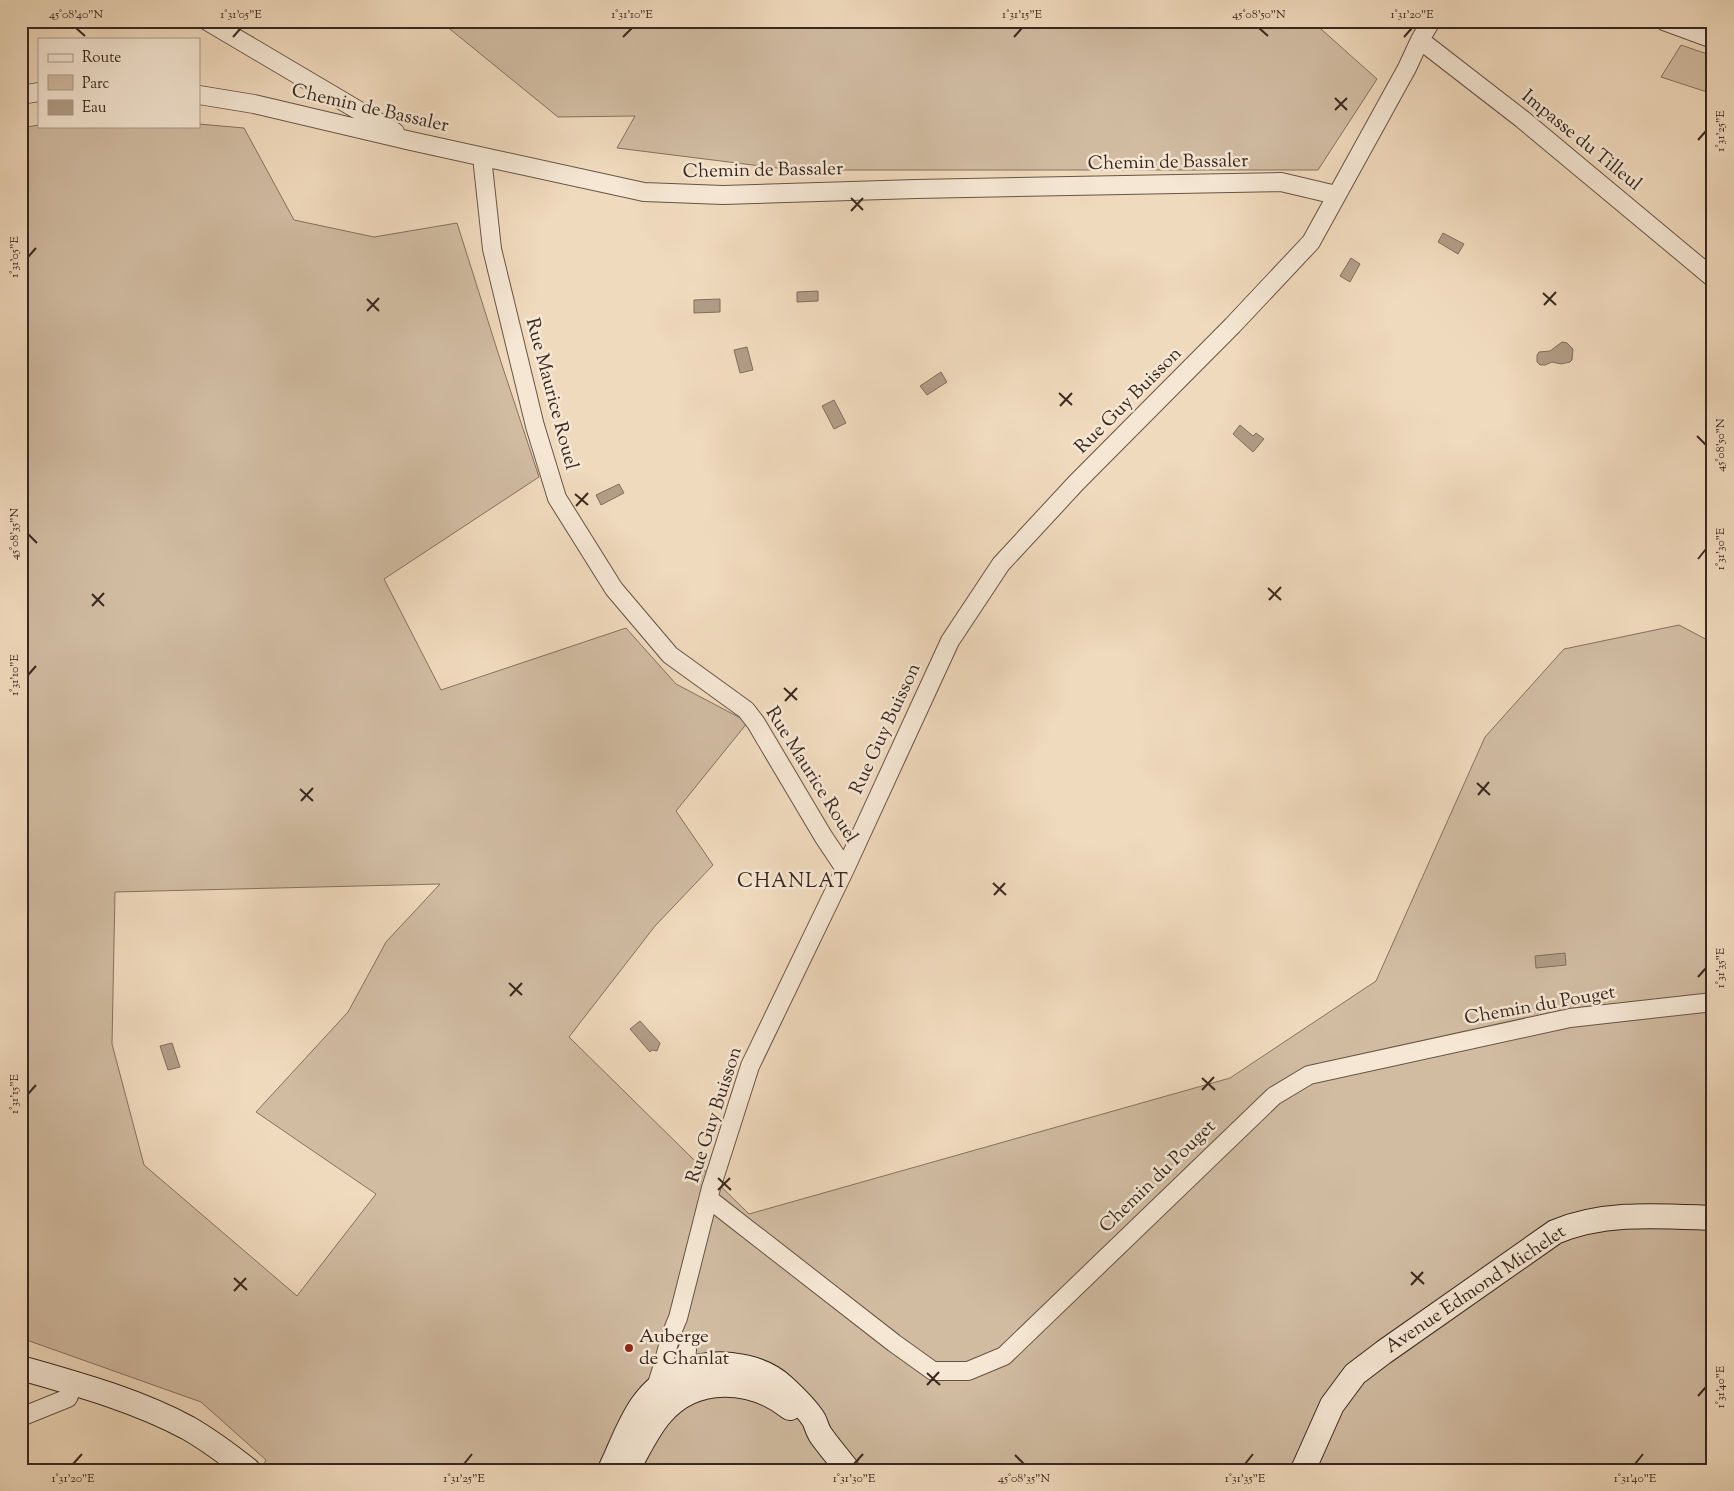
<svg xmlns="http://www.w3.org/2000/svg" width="1734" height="1491" viewBox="0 0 1734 1491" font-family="'Sorts Mill Goudy',serif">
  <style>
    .green { fill: #d1bca2; stroke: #857260; fill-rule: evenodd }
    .water { fill: #b29d87; stroke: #826e5d }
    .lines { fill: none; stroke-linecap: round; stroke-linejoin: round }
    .minor-casing { stroke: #675446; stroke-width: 20 }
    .secondary-casing { stroke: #39281f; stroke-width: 26 }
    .minor { stroke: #f5e7d4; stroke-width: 18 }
    .secondary { stroke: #f5e7d4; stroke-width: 24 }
    .ticks { fill: none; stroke: #39281f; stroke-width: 2 }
    .poi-dot { fill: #8f2418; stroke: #f5e7d4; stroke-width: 2 }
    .labels { text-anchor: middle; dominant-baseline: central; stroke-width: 5; stroke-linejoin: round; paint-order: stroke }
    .street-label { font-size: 19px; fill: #39281f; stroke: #f5e7d4 }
    .poi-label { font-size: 19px; fill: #39281f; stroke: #f5e7d4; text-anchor: start }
    .neighbourhood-label { font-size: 20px; letter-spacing: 1px; fill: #39281f; stroke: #f5e7d4 }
    .neatline { fill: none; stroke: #39281f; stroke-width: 2 }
    .ticks-label { font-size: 12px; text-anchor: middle; fill: #39281f }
  </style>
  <rect width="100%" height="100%" fill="#f0dabd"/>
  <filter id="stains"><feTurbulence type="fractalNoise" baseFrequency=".004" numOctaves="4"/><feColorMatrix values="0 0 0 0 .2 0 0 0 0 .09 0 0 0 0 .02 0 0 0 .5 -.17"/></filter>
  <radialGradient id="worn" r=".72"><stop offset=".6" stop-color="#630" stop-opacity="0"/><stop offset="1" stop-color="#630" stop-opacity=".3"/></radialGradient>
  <path class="green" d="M 440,21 L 1312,21 L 1377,79 L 1318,170 L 793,170 L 617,148 L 635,116 L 558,117 Z
    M 1681,45 L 1713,56 L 1713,94 L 1661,77 Z
    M 199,124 L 244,128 L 294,220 L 374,237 L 457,223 L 500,359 L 539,477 L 384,579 L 441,690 L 626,628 L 676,684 L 748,722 L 676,811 L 713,865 L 655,926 L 569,1037 L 749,1214 L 1230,1078 L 1376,981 L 1485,737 L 1564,649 L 1679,625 L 1713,643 L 1713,1470 L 261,1470 L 266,1460 L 201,1402 L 21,1338 L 21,128 L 39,125 L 199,126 ZM 440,884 L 386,942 L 348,1012 L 256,1112 L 376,1194 L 297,1296 L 144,1165 L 112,1044 L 115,892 Z"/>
  <path class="water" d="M 1443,233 L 1464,244 L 1458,254 L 1438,242 Z
    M 1351,258 L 1360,264 L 1350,282 L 1340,276 Z
    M 818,291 L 818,301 L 797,302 L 797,292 Z
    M 720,299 L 720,312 L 694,313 L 694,300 Z
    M 1562,342 L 1567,343 L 1573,349 L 1572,360 L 1570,362 L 1561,364 L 1552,362 L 1545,365 L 1540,365 L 1537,362 L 1537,355 L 1539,352 L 1550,351 Z
    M 747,347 L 753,370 L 740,373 L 734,350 Z
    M 941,372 L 947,382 L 927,395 L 920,386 Z
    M 834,400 L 846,423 L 834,429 L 822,406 Z
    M 1240,425 L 1253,436 L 1256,433 L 1264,439 L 1253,452 L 1233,434 Z
    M 619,484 L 624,493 L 601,505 L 596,495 Z
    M 1565,953 L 1566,965 L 1536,968 L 1535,956 Z
    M 640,1021 L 660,1043 L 657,1051 L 652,1050 L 650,1052 L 630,1029 Z
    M 172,1043 L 180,1067 L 168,1070 L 160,1046 Z"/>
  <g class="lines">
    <g class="minor-casing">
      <path id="minor" d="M 207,21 L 395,132
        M 1664,21 L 1713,39
        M 1420,40 L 1522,119 L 1713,278
        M 21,95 L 39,92
        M 199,95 L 254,104 L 411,141 L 644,192 L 723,195 L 916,189 L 1281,182 L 1336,195
        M 482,157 L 492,249 L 535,426 L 557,498 L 614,589 L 670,655 L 746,710 L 756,723 L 823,836 L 845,869
        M 709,1199 L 894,1343 L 933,1371 L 968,1371 L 1004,1356 L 1274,1096 L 1309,1075 L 1570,1018 L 1713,1002
        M 679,1380 L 685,1365 L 687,1350
        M 655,1389 C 665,1365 667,1340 678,1318 L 711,1188 L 750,1066 L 845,869 L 950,641 L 1001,564 L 1076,483 L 1233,325 L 1311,242 L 1407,68 L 1420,40 L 1431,21
        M 21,1417 L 68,1398 L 74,1383"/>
    </g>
    <g class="secondary-casing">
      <path id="secondary" d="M 21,1368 C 77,1384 136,1400 188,1428 C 209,1440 229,1455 248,1470
        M 610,1470 C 629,1430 638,1391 683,1372 C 699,1365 713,1363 731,1365 C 750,1367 769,1373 783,1386 C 794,1396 806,1407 814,1420 C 816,1424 817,1429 820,1434 C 828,1446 839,1458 848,1470
        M 627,1470 C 638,1451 647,1430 661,1414 C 695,1374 752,1378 790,1408
        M 1303,1470 L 1332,1405 L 1355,1374 L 1384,1352 L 1555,1232 C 1605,1211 1660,1216 1713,1218"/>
    </g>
    <use href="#minor" class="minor"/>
    <use href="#secondary" class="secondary"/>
  </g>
  <path class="ticks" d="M 76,28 L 85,36M 1259,28 L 1268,36M 233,37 L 241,28M 623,37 L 632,28M 1014,37 L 1022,28M 1404,37 L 1412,28M 1335,98 L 1347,110M 1335,110 L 1347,98M 1698,140 L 1706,131M 851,198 L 863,210M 851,211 L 863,198M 28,257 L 36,248M 1543,293 L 1556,305M 367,299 L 379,311M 1544,305 L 1556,292M 367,311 L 379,298M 1059,393 L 1072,405M 1060,406 L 1072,393M 1697,436 L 1706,445M 575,494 L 588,505M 576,506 L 588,493M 28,534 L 37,543M 1698,559 L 1706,549M 1268,588 L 1281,600M 92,594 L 104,606M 1269,600 L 1281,587M 92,606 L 104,593M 28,675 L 36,666M 784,688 L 797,700M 785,701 L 797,688M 1477,783 L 1490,795M 300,789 L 313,801M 1478,795 L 1489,782M 301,801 L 313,788M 993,883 L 1006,895M 994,895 L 1005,883M 1698,977 L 1706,968M 509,983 L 522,995M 510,996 L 522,983M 1202,1078 L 1215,1090M 1202,1090 L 1214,1077M 28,1094 L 36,1085M 718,1178 L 731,1190M 718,1190 L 730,1178M 1411,1272 L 1424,1284M 234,1278 L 247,1290M 1411,1285 L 1423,1272M 234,1291 L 246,1278M 927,1373 L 940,1385M 927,1385 L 939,1372M 1698,1396 L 1706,1387M 1015,1455 L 1024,1464M 73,1464 L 82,1454M 464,1464 L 472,1454M 854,1464 L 863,1454M 1245,1464 L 1253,1454M 1635,1464 L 1643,1454"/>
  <circle class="poi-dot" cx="629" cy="1348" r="5"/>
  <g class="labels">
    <g class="street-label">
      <text transform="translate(370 109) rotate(13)">Chemin de Bassaler</text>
      <text transform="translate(1581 141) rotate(39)">Impasse du Tilleul</text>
      <text transform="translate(1168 163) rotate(-1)">Chemin de Bassaler</text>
      <text transform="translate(763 171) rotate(-1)">Chemin de Bassaler</text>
      <text transform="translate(551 394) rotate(75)">Rue Maurice Rouel</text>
      <text transform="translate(1129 401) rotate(-45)">Rue Guy Buisson</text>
      <text transform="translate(886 729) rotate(-65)">Rue Guy Buisson</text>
      <text transform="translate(811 775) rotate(58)">Rue Maurice Rouel</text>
      <text transform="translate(1540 1006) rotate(-10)">Chemin du Pouget</text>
      <text transform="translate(715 1115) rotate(-72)">Rue Guy Buisson</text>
      <text transform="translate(1158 1177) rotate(-44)">Chemin du Pouget</text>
      <text transform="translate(1476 1290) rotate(-34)">Avenue Edmond Michelet</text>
    </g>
    <g class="poi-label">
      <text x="639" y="1337">Auberge<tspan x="639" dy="22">de Chanlat</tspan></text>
    </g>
    <g class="neighbourhood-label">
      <text x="793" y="882">CHANLAT</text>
    </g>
  </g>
  <rect width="1734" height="1491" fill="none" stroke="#f0dabd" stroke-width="55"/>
  <rect x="38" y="38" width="162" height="90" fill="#f5e7d4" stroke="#aa9b8c"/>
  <rect x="48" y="54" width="25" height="8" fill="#f5e7d4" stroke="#aa9b8c"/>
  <text x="82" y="62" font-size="15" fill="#39281f">Route</text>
  <rect x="48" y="75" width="25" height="15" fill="#d1bca2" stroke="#aa9b8c"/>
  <text x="82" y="88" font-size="15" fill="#39281f">Parc</text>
  <rect x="48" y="100" width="25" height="15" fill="#b29d87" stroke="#aa9b8c"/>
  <text x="82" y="112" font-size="15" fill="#39281f">Eau</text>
  <rect x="28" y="28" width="1678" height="1436" class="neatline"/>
  <g class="ticks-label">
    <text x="76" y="18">45°08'40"N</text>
    <text x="241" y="18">1°31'05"E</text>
    <text x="632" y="18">1°31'10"E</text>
    <text x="1022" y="18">1°31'15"E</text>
    <text x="1259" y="18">45°08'50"N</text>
    <text x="1412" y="18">1°31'20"E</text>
    <text transform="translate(1720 131) rotate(-90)" y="4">1°31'25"E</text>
    <text transform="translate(14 257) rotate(-90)" y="4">1°31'05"E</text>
    <text transform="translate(1720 445) rotate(-90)" y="4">45°08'50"N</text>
    <text transform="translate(14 534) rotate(-90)" y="4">45°08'35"N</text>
    <text transform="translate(1720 549) rotate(-90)" y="4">1°31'30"E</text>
    <text transform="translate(14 675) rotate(-90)" y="4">1°31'10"E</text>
    <text transform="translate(1720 968) rotate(-90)" y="4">1°31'35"E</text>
    <text transform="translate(14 1094) rotate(-90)" y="4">1°31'15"E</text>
    <text transform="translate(1720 1387) rotate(-90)" y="4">1°31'40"E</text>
    <text x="73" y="1482">1°31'20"E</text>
    <text x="464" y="1482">1°31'25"E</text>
    <text x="854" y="1482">1°31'30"E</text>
    <text x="1024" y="1482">45°08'35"N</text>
    <text x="1245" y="1482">1°31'35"E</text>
    <text x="1635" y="1482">1°31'40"E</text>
  </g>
  <rect width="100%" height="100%" filter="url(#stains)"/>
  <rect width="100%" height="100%" fill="url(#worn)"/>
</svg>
